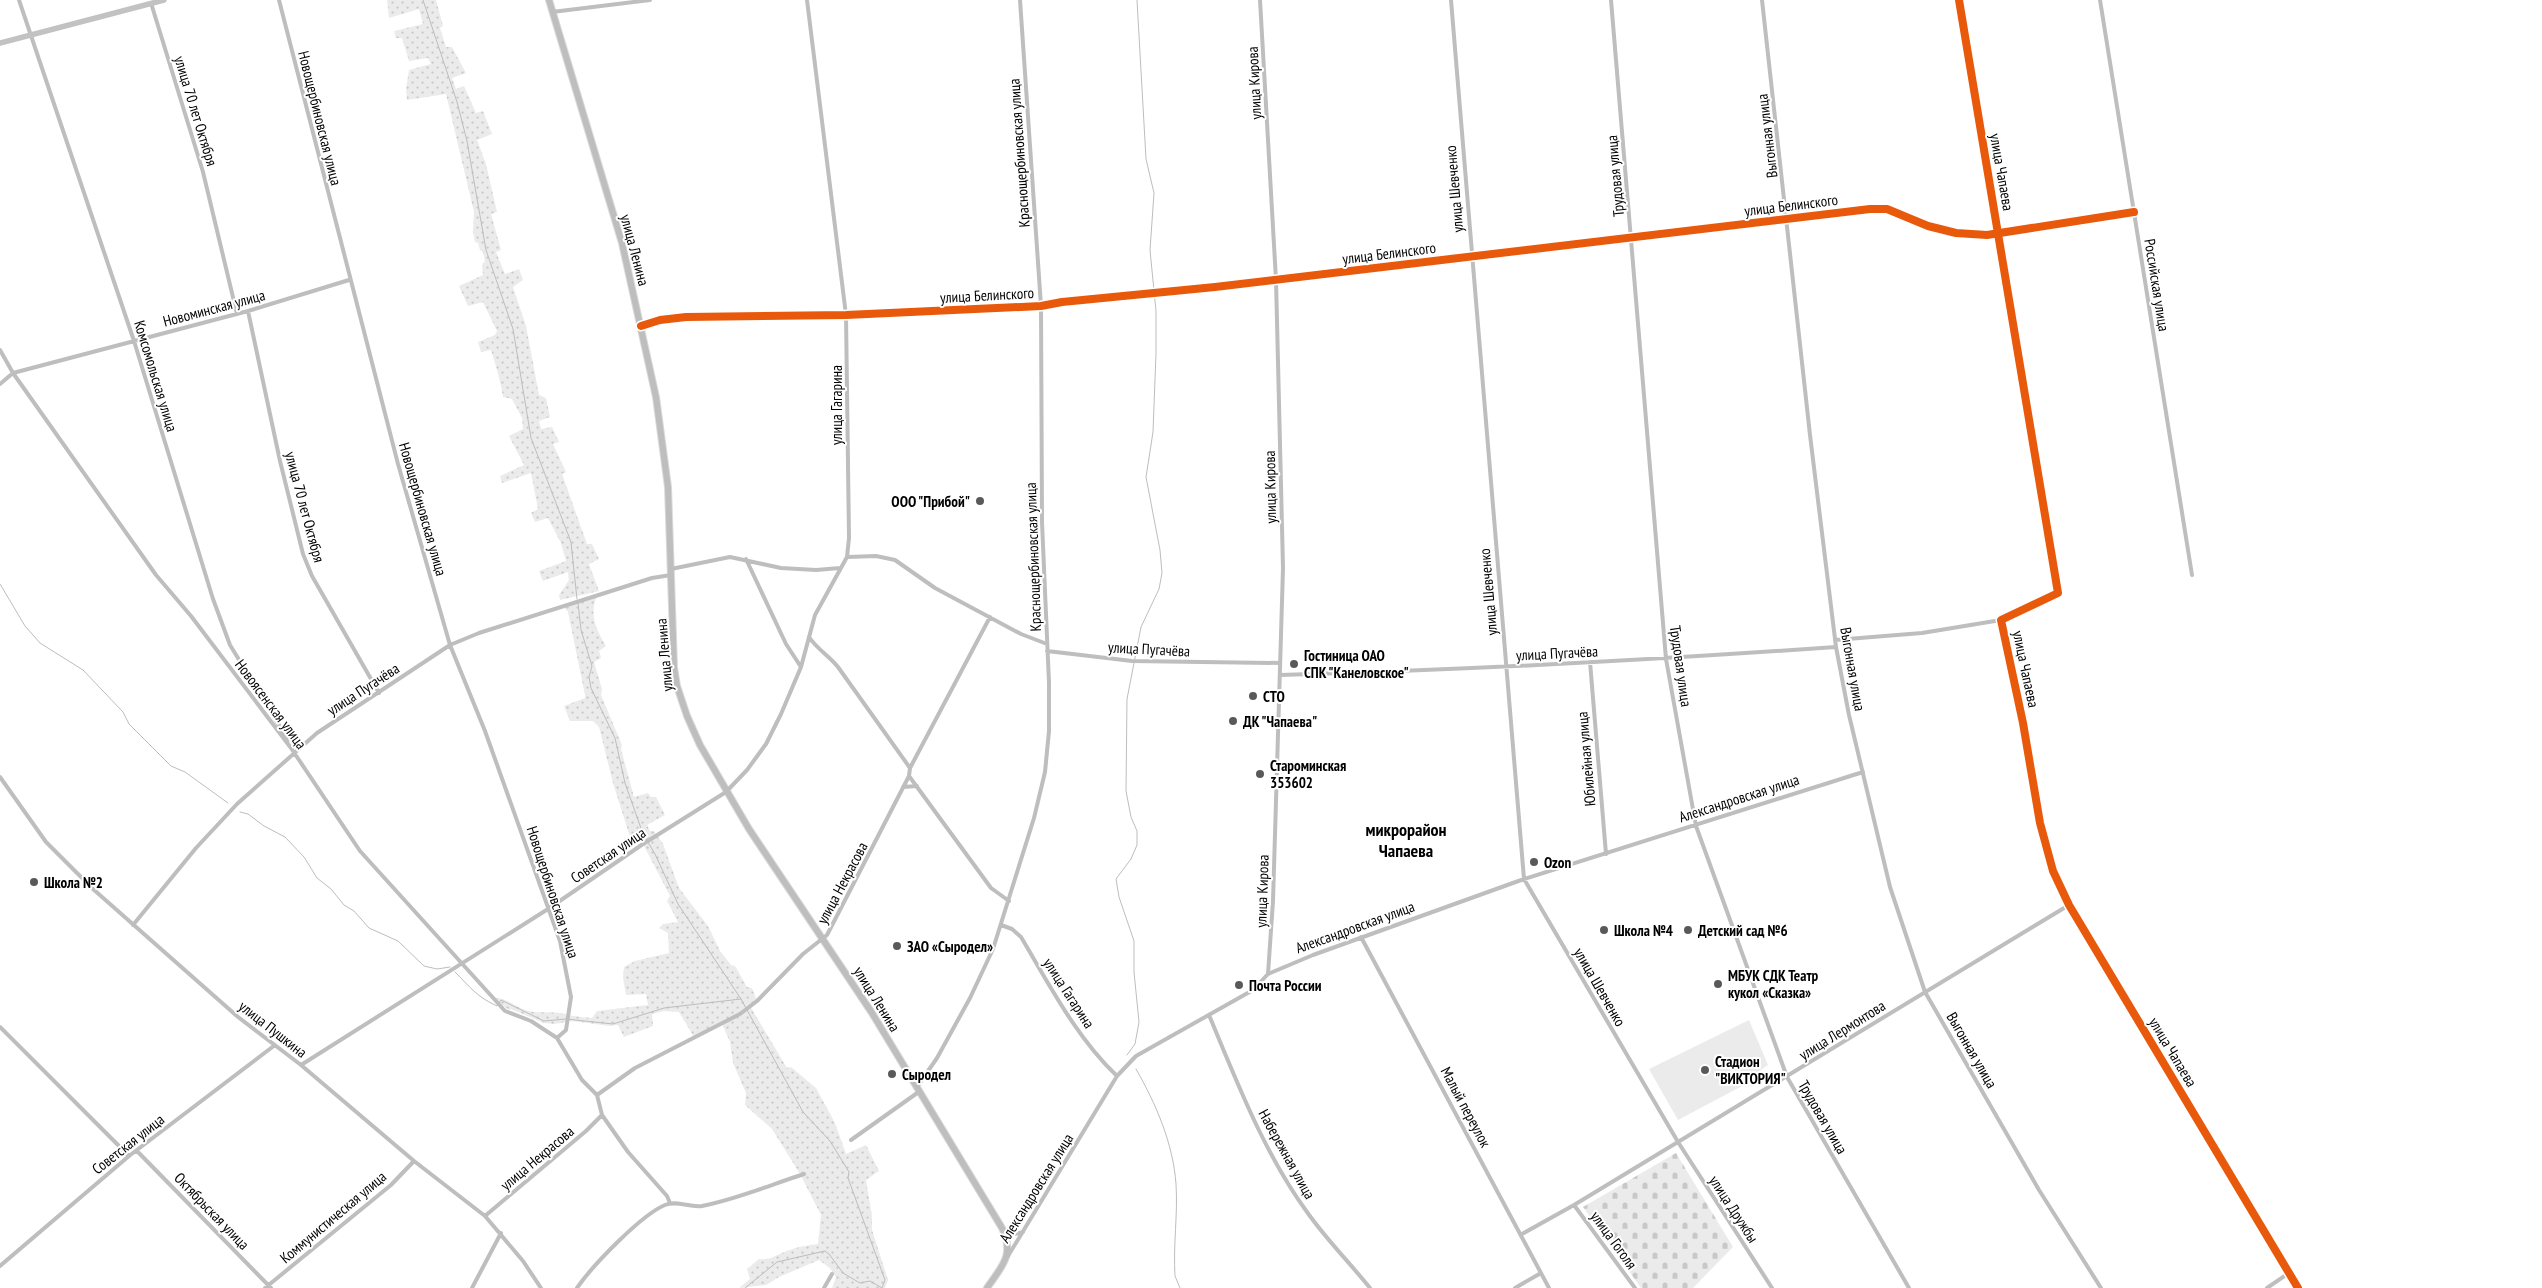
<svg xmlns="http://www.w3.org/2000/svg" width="2542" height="1288" viewBox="0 0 2542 1288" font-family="'PT Sans Narrow',sans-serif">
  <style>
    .grass { fill: url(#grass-dots) }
    .cemetery { fill: url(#cemetery-stones) }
    .green { fill: #ebebeb }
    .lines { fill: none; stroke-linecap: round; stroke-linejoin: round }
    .stream { stroke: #bdbdbd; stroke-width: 1 }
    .primary-casing { stroke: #dbdbdb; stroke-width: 8 }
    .minor { stroke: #bebebe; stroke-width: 4 }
    .secondary { stroke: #c2c2c2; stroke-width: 5.5 }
    .primary { stroke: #bebebe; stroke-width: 6 }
    .cycleway-casing { stroke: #fff; stroke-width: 11 }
    .cycleway { stroke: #e8590c; stroke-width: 8 }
    .poi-dot { fill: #595959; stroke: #fff; stroke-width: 2 }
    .labels { text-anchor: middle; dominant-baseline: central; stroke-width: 4; stroke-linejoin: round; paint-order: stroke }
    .street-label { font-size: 15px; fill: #000; stroke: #fff }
    .poi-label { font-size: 15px; font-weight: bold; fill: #000; stroke: #fff; text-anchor: start }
    .quarter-label { font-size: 18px; font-weight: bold; fill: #000; stroke: #fff }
  </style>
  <defs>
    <pattern id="grass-dots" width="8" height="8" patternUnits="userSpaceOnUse" patternTransform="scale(1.25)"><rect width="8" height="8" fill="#ebebeb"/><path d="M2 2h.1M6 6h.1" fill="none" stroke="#c8c8c8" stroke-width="1.8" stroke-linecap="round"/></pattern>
    <pattern id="cemetery-stones" width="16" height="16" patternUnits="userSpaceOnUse" patternTransform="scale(1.25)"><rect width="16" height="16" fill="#ebebeb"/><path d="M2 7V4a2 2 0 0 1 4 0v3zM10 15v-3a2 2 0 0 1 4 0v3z" fill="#c8c8c8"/></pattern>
  </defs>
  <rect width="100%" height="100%" fill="#fff"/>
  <path class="grass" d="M 387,0 L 436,0 L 443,26 L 440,28 L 446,47 L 452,47 L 466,73 L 452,78 L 456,89 L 464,86 L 476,113 L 483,111 L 492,134 L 477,140 L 486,164 L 497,212 L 491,214 L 501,250 L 496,252 L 505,274 L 519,269 L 523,280 L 513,287 L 526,326 L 539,395 L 546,398 L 550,417 L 539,421 L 541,429 L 552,427 L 559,442 L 553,444 L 566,472 L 562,474 L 587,544 L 592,544 L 599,559 L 589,564 L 599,591 L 560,600 L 559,595 L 569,580 L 568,572 L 543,581 L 539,571 L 566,561 L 561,543 L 548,518 L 535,522 L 531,513 L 538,509 L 531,473 L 502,483 L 500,476 L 524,465 L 509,436 L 523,429 L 522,418 L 512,399 L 503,397 C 500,379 496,366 491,350 L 481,352 L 478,342 L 495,335 L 497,331 L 483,302 L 468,306 L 459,286 L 483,275 L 482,265 L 485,261 L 483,252 L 480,250 L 478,243 L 475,242 L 473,231 L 474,212 L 446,94 L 407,100 L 406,89 L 409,70 L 431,64 L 428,58 L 409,61 L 402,38 L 396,38 L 394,31 L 423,24 L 419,9 L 389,18 Z
    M 597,596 C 589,615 596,629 606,646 L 599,651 L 601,658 L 594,662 L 602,689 L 601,695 L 622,745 L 621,749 L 634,797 L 648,793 L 651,797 L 656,797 L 665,815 L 647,825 L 650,831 L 654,831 L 663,844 L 679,888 L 708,926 L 720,951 L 731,965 L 735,966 L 747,987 L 752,988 L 757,1001 L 750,1006 L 787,1068 L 791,1067 L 816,1088 L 835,1123 L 846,1154 L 866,1145 L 879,1171 L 866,1180 L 872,1216 L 872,1230 L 888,1280 L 885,1288 L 832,1288 L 836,1277 L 830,1268 L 819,1260 L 779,1277 L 766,1285 L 739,1288 L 750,1279 L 747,1269 L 759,1259 C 770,1260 772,1257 782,1253 C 793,1248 806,1245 818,1244 L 821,1215 L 800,1174 L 772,1129 L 745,1105 L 746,1093 L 733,1063 L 730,1042 L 722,1024 L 694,1037 L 679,1012 L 664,1011 L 652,1014 L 653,1026 L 624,1037 L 618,1025 L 610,1026 L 572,1021 L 554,1024 L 544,1023 L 511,1009 L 509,1010 L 493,998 C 507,997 513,1006 525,1010 C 537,1014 549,1011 561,1013 C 571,1016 580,1017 592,1018 L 597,1011 L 648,1005 L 646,994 L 626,995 L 623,978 L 624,967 L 635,961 L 669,953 L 668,933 L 659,928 L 663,924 L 678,922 L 667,901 L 670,896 L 643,844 L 630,837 L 613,783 L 599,727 L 593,721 L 570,721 L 564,706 L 585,698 L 585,695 L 568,612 L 563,606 Z"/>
  <path class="cemetery" d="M 1676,1153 L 1733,1247 L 1693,1288 L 1641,1288 L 1583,1207 Z"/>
  <path class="green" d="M 1749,1020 L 1768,1065 L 1759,1071 L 1761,1076 L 1678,1120 L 1649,1069 Z"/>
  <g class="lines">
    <path class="stream" d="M 423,0 L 457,102 L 467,141 L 486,250 L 513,329 L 531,438 L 571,542 L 577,599
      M 0,584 L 25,626 L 40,643 L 83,670 L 123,712 L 129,724 L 171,766 L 185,772 L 228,803
      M 578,603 L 581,630 L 592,666 L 589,677 L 591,688 L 615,738 L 625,783 L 643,834 L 655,854 L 678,904 L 741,999 L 803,1112 L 830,1141 L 849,1172 L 848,1178 L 885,1280 L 882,1288
      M 240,812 L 248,814 L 264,826 L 285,837 L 304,857 L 317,878 L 331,889 L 344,905 L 354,911 L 369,928 L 398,941 L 424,966 L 437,969 L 450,967
      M 455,972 C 470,987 477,997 497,1006 L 501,1000 L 544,1021 L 566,1019 L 613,1024 L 664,1008 L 741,999
      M 1127,1055 L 1135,1044 L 1139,1022 L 1134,972 L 1134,941 L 1119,897 L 1116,879 L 1131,859 L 1137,845 L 1137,831 L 1131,817 L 1126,791 L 1127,699 L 1141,627 L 1159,589 L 1162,573 L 1160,550 L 1146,477 L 1153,432 L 1156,353 L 1156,311 L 1150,250 L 1154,193 L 1146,159 L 1137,0
      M 1136,1069 C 1156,1104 1173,1143 1176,1184 C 1178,1214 1173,1245 1175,1276 L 1180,1288
      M 745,1288 L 777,1262 L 825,1251 L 829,1254 L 843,1273 L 860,1283 L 870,1281 L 882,1288"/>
    <g class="primary-casing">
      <path id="primary" d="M 549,0 L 622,243 L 656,397 L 668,487 L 674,667 L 677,686 L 687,716 L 700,745 L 749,829 L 872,1013 L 1002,1228 C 1015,1255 1002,1266 987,1288"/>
    </g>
    <path class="minor" d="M 19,0 L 134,341 L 213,599 L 230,645 L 288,740
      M 279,0 L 398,464 L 450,645 L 485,731 L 560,941 L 571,997 L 566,1030 L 557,1038
      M 1260,0 L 1276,280 L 1283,568 L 1273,901 L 1268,974
      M 1451,0 L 1524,879 L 1678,1142 L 1772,1288
      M 1611,0 L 1666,659 L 1696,826 L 1787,1077 L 1909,1288
      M 1762,0 L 1810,435 L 1836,647 L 1849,715 L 1890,887 L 1925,992 L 2039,1190 L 2101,1288
      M 1959,0 L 2058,593 L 2001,620 L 2023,723 L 2040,823 L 2053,871 L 2069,905 L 2298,1288
      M 2100,0 L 2192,575
      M 151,3 L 203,172 L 237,314
      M 552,12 L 650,0
      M 248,311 L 280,461 L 303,554 L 312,576 L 379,693
      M 641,326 L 660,320 L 686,317 L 846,315 L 1041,306 L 1062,302 L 1215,287 L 1870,209 L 1887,209 L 1928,226 L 1956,233 L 1987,235 L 2134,212
      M 0,350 L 13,373 L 156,575 L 191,616 L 291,748 L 360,851 L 505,1011 L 531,1021 L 557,1038 L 582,1080 L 597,1095 L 602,1115 L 628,1152 L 667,1196 L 670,1203
      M 0,384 L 13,373 L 248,311 L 349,280
      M 847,557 L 876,556 L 895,560 L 935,588 L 1021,634 L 1047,644
      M 746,559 L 786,644 L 801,667
      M 671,569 L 730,557 L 781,568 L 816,570 L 840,568
      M 809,637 C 817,649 828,655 838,667 L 910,768
      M 1835,640 L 1922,633 L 2001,620
      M 1047,651 L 1132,661 L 1280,663
      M 1590,662 L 1606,854
      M 1280,675 C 1466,670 1651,660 1836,647
      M 909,776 L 991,888 L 1009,901
      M 0,777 L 46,842 L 93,889 L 238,1017 L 301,1065 L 414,1161 L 485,1216 L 523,1261 L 541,1288
      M 903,787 L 917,786
      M 133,925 L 196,848 L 237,804 L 317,733 L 450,645 L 479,633 L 652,578 L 671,575
      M 1001,925 L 1012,929 L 1021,937 C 1049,984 1076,1037 1117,1076
      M 1361,937 L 1549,1288
      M 1209,1015 C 1237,1082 1264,1153 1307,1212 C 1326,1239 1349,1262 1370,1288
      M 0,1027 L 129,1156
      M 301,1065 L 548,909 L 643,844 L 726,792 L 747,770 L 766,744 L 781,714 L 801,667 L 815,615 L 847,557 L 849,538 L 846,315 L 807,0
      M 917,1087 L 937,1058 L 970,998 L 993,949 L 1034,818 L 1045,772 L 1049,731 L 1049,683 L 1042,522 L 1041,306 L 1020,0
      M 597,1095 L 635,1068 L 740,1014 L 757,1001 L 803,954 L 827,935 L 909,776 L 910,768 L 990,617
      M 851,1140 L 920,1091
      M 137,1151 L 271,1288
      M 1574,1205 L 1635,1288
      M 485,1216 L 586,1131 L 602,1115
      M 1003,1229 L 1015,1234 L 1023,1232
      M 1522,1234 L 1574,1205 L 2069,905
      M 1008,1256 L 1117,1076 L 1136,1056 L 1253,990 L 1268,974 L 1313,955 L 1524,879 L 1863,772
      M 0,1266 L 129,1156 L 275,1045
      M 265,1288 L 391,1185 L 414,1161
      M 472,1288 L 501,1233
      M 577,1288 C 592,1266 641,1215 665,1205 C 677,1200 690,1208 702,1206 C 737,1199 770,1185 804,1174
      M 824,1288 L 832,1274
      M 1515,1288 L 1541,1273
      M 2267,1288 L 2289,1273"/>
    <path class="secondary" d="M 0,43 L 164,0"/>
    <use href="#primary" class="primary"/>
    <g class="cycleway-casing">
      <path id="cycleway" d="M 1959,0 L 2058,593 L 2001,620 L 2023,723 L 2040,823 L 2053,871 L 2069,905 L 2298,1288
        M 641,326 L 660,320 L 686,317 L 846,315 L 1041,306 L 1062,302 L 1215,287 L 1870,209 L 1887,209 L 1928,226 L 1956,233 L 1987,235 L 2134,212"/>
    </g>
    <use href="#cycleway" class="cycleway"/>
  </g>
  <g class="poi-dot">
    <circle cx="980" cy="501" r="5"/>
    <circle cx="1294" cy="664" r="5"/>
    <circle cx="1253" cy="696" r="5"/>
    <circle cx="1233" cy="721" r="5"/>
    <circle cx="1260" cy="774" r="5"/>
    <circle cx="1534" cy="862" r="5"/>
    <circle cx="34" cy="882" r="5"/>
    <circle cx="1604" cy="930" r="5"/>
    <circle cx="1688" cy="930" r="5"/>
    <circle cx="897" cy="946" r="5"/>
    <circle cx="1718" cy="984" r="5"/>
    <circle cx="1239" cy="985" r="5"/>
    <circle cx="1705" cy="1070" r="5"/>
    <circle cx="892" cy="1074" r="5"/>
  </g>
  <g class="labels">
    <g class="street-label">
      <text transform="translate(1254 83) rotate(-93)">улица Кирова</text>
      <text transform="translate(196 111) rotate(73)">улица 70 лет Октября</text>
      <text transform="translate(320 118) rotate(76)">Новощербиновская улица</text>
      <text transform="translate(1767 136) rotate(-97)">Выгонная улица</text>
      <text transform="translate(1019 153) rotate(-94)">Краснощербиновская улица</text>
      <text transform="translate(2002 172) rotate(80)">улица Чапаева</text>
      <text transform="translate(1615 176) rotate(-95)">Трудовая улица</text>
      <text transform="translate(1454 189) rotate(-95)">улица Шевченко</text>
      <text transform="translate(1791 205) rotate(-7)">улица Белинского</text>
      <text transform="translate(635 250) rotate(75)">улица Ленина</text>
      <text transform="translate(1389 253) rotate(-7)">улица Белинского</text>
      <text transform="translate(2157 285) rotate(81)">Российская улица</text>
      <text transform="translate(987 295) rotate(-3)">улица Белинского</text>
      <text transform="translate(214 308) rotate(-15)">Новоминская улица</text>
      <text transform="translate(156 376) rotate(73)">Комсомольская улица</text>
      <text transform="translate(836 405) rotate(-90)">улица Гагарина</text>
      <text transform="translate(1270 487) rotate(-91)">улица Кирова</text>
      <text transform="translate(305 507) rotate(75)">улица 70 лет Октября</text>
      <text transform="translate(423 509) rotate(74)">Новощербиновская улица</text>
      <text transform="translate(1033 557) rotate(-92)">Краснощербиновская улица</text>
      <text transform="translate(1488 592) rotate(-95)">улица Шевченко</text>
      <text transform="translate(1149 649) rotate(3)">улица Пугачёва</text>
      <text transform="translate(1557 653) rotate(-3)">улица Пугачёва</text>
      <text transform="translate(664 655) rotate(-95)">улица Ленина</text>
      <text transform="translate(1681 666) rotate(82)">Трудовая улица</text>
      <text transform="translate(1853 669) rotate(80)">Выгонная улица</text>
      <text transform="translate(2026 669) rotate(78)">улица Чапаева</text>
      <text transform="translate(363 689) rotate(-33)">улица Пугачёва</text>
      <text transform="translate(271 704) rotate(53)">Новоясенская улица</text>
      <text transform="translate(1586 759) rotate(-95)">Юбилейная улица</text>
      <text transform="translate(1739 798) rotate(-18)">Александровская улица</text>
      <text transform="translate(608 855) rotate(-34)">Советская улица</text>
      <text transform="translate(842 883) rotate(-62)">улица Некрасова</text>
      <text transform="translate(1262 891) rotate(-88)">улица Кирова</text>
      <text transform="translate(553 892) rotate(72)">Новощербиновская улица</text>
      <text transform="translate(1355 927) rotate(-20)">Александровская улица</text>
      <text transform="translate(1600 987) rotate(60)">улица Шевченко</text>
      <text transform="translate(1069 993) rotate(57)">улица Гагарина</text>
      <text transform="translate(877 999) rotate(58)">улица Ленина</text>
      <text transform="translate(273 1029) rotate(38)">улица Пушкина</text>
      <text transform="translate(1842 1030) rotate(-32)">улица Лермонтова</text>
      <text transform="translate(1972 1050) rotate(60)">Выгонная улица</text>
      <text transform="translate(2173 1052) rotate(59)">улица Чапаева</text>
      <text transform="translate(1466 1107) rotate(62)">Малый переулок</text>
      <text transform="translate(1823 1117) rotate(60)">Трудовая улица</text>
      <text transform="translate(128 1144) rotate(-38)">Советская улица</text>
      <text transform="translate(1287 1154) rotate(61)">Набережная улица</text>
      <text transform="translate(537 1158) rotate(-40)">улица Некрасова</text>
      <text transform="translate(1036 1188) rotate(-58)">Александровская улица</text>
      <text transform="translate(1734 1209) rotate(57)">улица Дружбы</text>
      <text transform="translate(212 1211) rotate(46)">Октябрьская улица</text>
      <text transform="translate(333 1217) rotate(-40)">Коммунистическая улица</text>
      <text transform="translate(1614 1240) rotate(54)">улица Гоголя</text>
    </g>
    <g class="poi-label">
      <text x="970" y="501" text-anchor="end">ООО "Прибой"</text>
      <text x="1304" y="655">Гостиница ОАО<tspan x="1304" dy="17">СПК "Канеловское"</tspan></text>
      <text x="1263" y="696">СТО</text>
      <text x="1243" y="721">ДК "Чапаева"</text>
      <text x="1270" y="765">Староминская<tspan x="1270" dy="17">353602</tspan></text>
      <text x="1544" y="862">Ozon</text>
      <text x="44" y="882">Школа №2</text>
      <text x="1614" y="930">Школа №4</text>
      <text x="1698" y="930">Детский сад №6</text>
      <text x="907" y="946">ЗАО «Сыродел»</text>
      <text x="1728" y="975">МБУК СДК Театр<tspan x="1728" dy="17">кукол «Сказка»</tspan></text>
      <text x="1249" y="985">Почта России</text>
      <text x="1715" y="1061">Стадион<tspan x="1715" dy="17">"ВИКТОРИЯ"</tspan></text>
      <text x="902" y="1074">Сыродел</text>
    </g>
    <g class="quarter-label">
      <text x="1406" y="829">микрорайон<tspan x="1406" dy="21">Чапаева</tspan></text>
    </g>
  </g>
</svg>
